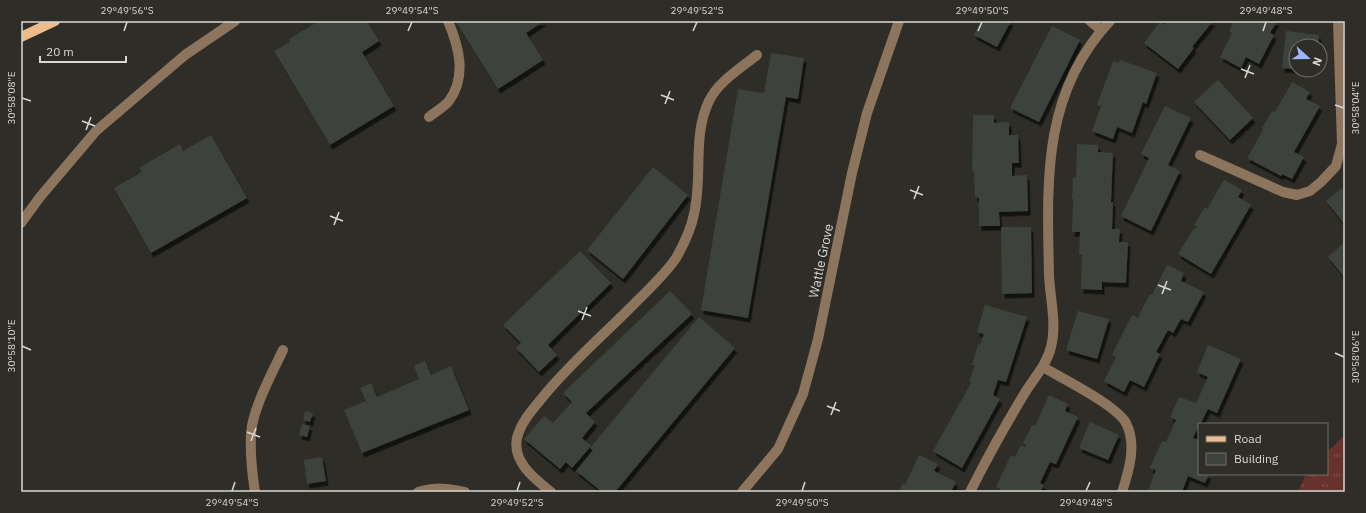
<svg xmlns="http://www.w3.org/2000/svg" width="1366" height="513" viewBox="0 0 1366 513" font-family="'IBM Plex Sans',sans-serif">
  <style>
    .grass { fill: url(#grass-tufts) }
    .building { fill: #3e423c; filter: url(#shadow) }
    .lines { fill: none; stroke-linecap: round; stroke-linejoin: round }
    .minor { stroke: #8d745d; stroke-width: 10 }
    .major { stroke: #eebb8a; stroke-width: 10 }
    .ticks { fill: none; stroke: #d9d8d4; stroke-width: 1.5 }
    .labels { text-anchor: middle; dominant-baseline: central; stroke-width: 3; stroke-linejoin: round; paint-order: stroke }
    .street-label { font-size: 13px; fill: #d9d8d4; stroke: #2e2d27 }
    .neatline { fill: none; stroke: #d9d8d4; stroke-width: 1.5 }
    .ticks-label { font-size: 10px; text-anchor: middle; fill: #d9d8d4 }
  </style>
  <defs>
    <pattern id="grass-tufts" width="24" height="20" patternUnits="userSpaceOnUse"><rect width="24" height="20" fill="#66322a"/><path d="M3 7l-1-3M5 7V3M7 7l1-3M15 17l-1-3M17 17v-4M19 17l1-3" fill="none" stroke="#7b4f48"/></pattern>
    <filter id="shadow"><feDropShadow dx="2.5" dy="4.5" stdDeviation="0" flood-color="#0009"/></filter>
  </defs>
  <rect width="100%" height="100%" fill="#2e2d27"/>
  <path class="grass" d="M 1345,435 L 1345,492 L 1298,492 L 1306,474 L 1327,474 L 1327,452 Z"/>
  <path class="building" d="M 319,21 L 367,21 L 379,41 L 362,52 L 394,106 L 330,145 L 274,51 L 290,42 L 289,39 Z
    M 458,21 L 544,21 L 526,33 L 543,60 L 498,89 L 456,22 Z
    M 981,21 L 1011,21 L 997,47 L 974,35 Z
    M 1168,21 L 1213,21 L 1192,47 L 1194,48 L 1178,69 L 1144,43 L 1160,22 L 1165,25 Z
    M 1234,21 L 1277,21 L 1270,33 L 1274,35 L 1259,64 L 1246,57 L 1241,68 L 1220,57 L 1232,33 L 1229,31 Z
    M 1052,26 L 1080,40 L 1039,122 L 1010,108 Z
    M 1286,31 L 1319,35 L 1318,46 L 1296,46 L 1296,69 L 1282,68 Z
    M 771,53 L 804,58 L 798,99 L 786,97 L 748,318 L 701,310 L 738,89 L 764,93 Z
    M 1120,60 L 1157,73 L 1146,104 L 1143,102 L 1132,133 L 1117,127 L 1113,139 L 1092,131 L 1101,106 L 1097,105 L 1113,61 L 1119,63 Z
    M 1218,80 L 1253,118 L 1230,140 L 1194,102 Z
    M 1292,82 L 1310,92 L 1306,99 L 1320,106 L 1294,152 L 1304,157 L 1292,179 L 1282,174 L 1281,176 L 1247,158 L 1263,130 L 1264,131 L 1262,128 L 1272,111 L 1275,112 Z
    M 1165,106 L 1191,118 L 1168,165 L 1180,171 L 1151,231 L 1121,216 L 1149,158 L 1141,154 Z
    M 973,115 L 994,115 L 994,123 L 1009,122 L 1009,135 L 1018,135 L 1019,163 L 1012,163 L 1012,176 L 1027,175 L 1028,211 L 999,212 L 1000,226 L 979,226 L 979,198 L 975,197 L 974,171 L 972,171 Z
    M 211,135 L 247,198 L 151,253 L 114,188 L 142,172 L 139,168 L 180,144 L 183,151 Z
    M 1077,144 L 1098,145 L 1098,152 L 1113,153 L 1111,202 L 1113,202 L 1112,229 L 1120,229 L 1119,242 L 1128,242 L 1126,283 L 1102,282 L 1102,290 L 1081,289 L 1082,255 L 1079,254 L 1080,232 L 1072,232 L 1073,200 L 1075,200 L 1072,199 L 1073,177 L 1076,178 Z
    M 653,167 L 688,195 L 623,279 L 587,250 Z
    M 1224,180 L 1242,190 L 1238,197 L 1251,205 L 1211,274 L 1178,254 L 1194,228 L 1196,229 L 1197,227 L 1194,225 L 1205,207 L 1207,209 Z
    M 1342,188 L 1345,192 L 1345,225 L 1326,201 Z
    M 1001,227 L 1031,227 L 1032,293 L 1002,294 Z
    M 1345,242 L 1345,278 L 1328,257 Z
    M 580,251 L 611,283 L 548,345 L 557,355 L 539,372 L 516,348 L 521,343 L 503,325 Z
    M 1167,265 L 1184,273 L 1181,281 L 1204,292 L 1188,322 L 1181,319 L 1173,333 L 1168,330 L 1156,352 L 1160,354 L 1144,387 L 1130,380 L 1124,392 L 1104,381 L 1116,357 L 1112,355 L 1132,315 L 1138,318 L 1140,314 L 1142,315 L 1140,313 L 1150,294 L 1152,295 Z
    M 670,291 L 692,314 L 586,413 L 595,422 L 582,438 L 591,446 L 572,468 L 566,462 L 560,469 L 524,439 L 544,416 L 553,423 L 572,402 L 563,393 Z
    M 985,305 L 1027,317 L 1006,382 L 998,380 L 993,395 L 1000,399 L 962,468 L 933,451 L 971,383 L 969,382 L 975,365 L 972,365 L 978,344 L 980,345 L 984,334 L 977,332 Z
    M 1078,311 L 1109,319 L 1097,359 L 1066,350 Z
    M 699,317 L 735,348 L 615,492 L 602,492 L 576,471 L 593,450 L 590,448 Z
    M 1208,345 L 1241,359 L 1217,413 L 1208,409 L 1193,438 L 1199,440 L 1199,474 L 1209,474 L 1205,483 L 1188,476 L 1182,492 L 1147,492 L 1148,489 L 1150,490 L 1149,488 L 1156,470 L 1150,468 L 1162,441 L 1166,442 L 1176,420 L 1170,417 L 1179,397 L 1196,403 L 1208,377 L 1197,372 Z
    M 425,361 L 431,375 L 451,366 L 469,410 L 362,453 L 344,410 L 366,401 L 360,388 L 371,383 L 377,397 L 419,379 L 414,366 Z
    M 1049,395 L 1068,404 L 1065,411 L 1078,417 L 1056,464 L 1050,462 L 1040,483 L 1044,485 L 1040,492 L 999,492 L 1000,489 L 996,487 L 1011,455 L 1015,457 L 1021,445 L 1025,447 L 1026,445 L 1023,443 L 1032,425 L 1035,426 Z
    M 305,411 L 313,413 L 310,422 L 303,420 Z
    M 1090,422 L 1119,435 L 1108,460 L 1079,448 Z
    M 302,424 L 310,426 L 307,437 L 299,435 Z
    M 919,455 L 938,464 L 934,471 L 956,482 L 951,492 L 899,492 L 902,484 L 905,485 Z
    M 322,457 L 326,481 L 307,484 L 304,460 Z"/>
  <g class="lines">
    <path class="minor" d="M 1090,21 L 1101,30
      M 429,117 C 435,112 444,107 449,101 C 467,76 459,47 448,21
      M 1200,155 L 1283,192 L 1297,195 L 1310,191 L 1321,182 L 1336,166 L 1342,144 L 1338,21
      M 21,223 L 40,197 L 96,131 L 185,55 L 235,21
      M 1043,367 C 1063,379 1116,405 1126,423 C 1137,444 1129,471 1122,492
      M 255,492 C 252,473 250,453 251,433 C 253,408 272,373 283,350
      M 418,492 C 435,487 448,488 465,492
      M 551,492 C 535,479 512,462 517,438 C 521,422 532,410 542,398 C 571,362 607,332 639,299 C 652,286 666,273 676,258 C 684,244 691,230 694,214 C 703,177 692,136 709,101 C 718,82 741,68 757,55
      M 742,492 L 778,449 L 803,394 L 818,339 L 852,173 L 867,113 L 899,21
      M 970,492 C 987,458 1006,424 1026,391 C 1035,377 1047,364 1051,347 C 1057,324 1050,298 1049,275 C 1047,182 1042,93 1110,21"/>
    <path class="major" d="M 21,37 L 55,21"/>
  </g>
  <path class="ticks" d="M 124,31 L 127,22M 408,31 L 412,22M 693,31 L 697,22M 978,31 L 982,22M 1263,31 L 1266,22M 1241,69 L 1254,74M 1245,78 L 1250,65M 661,95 L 674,100M 22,98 L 31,101M 665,104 L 670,91M 1335,105 L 1344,108M 82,121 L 95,126M 86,130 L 91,117M 910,190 L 923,195M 914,199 L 919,186M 330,216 L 343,221M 334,225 L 339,212M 1158,285 L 1171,290M 1162,294 L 1167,281M 578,311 L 591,316M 582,320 L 587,307M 22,346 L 31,350M 1335,353 L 1344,357M 827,406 L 840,411M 831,415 L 836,402M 247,432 L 260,437M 251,441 L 256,428M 232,491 L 235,482M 517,491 L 520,482M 802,491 L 805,482M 1086,491 L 1090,482"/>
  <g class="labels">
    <g class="street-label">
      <text transform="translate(821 261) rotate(-78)">Wattle Grove</text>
    </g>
  </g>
  <rect width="1366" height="513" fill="none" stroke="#2e2d27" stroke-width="44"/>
  <rect x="1198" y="423" width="130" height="52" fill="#2e2d27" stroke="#72716c"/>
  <rect x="1206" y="436" width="20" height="6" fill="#eebb8a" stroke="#72716c"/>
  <text x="1234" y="443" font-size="12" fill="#d9d8d4">Road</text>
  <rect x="1206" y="453" width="20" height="12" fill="#3e423c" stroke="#72716c"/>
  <text x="1234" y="463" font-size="12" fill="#d9d8d4">Building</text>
  <g transform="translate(1308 58) rotate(111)"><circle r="19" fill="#2e2d27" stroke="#72716c"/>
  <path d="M0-3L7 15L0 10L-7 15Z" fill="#9eb4fd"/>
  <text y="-6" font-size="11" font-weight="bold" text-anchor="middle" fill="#d9d8d4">N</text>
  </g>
  <path d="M40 56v6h86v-6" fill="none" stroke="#d9d8d4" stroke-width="2"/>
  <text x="46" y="56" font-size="12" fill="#d9d8d4" stroke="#2e2d27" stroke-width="3" paint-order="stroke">20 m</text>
  <rect x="22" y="22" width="1322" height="469" class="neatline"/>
  <g class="ticks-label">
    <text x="127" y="14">29°49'56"S</text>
    <text x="412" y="14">29°49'54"S</text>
    <text x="697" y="14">29°49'52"S</text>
    <text x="982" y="14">29°49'50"S</text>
    <text x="1266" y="14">29°49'48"S</text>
    <text transform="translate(11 98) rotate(-90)" y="4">30°58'08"E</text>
    <text transform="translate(1355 108) rotate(-90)" y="4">30°58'04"E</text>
    <text transform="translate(11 346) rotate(-90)" y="4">30°58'10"E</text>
    <text transform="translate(1355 357) rotate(-90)" y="4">30°58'06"E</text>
    <text x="232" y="506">29°49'54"S</text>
    <text x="517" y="506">29°49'52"S</text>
    <text x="802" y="506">29°49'50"S</text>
    <text x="1086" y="506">29°49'48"S</text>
  </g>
</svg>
